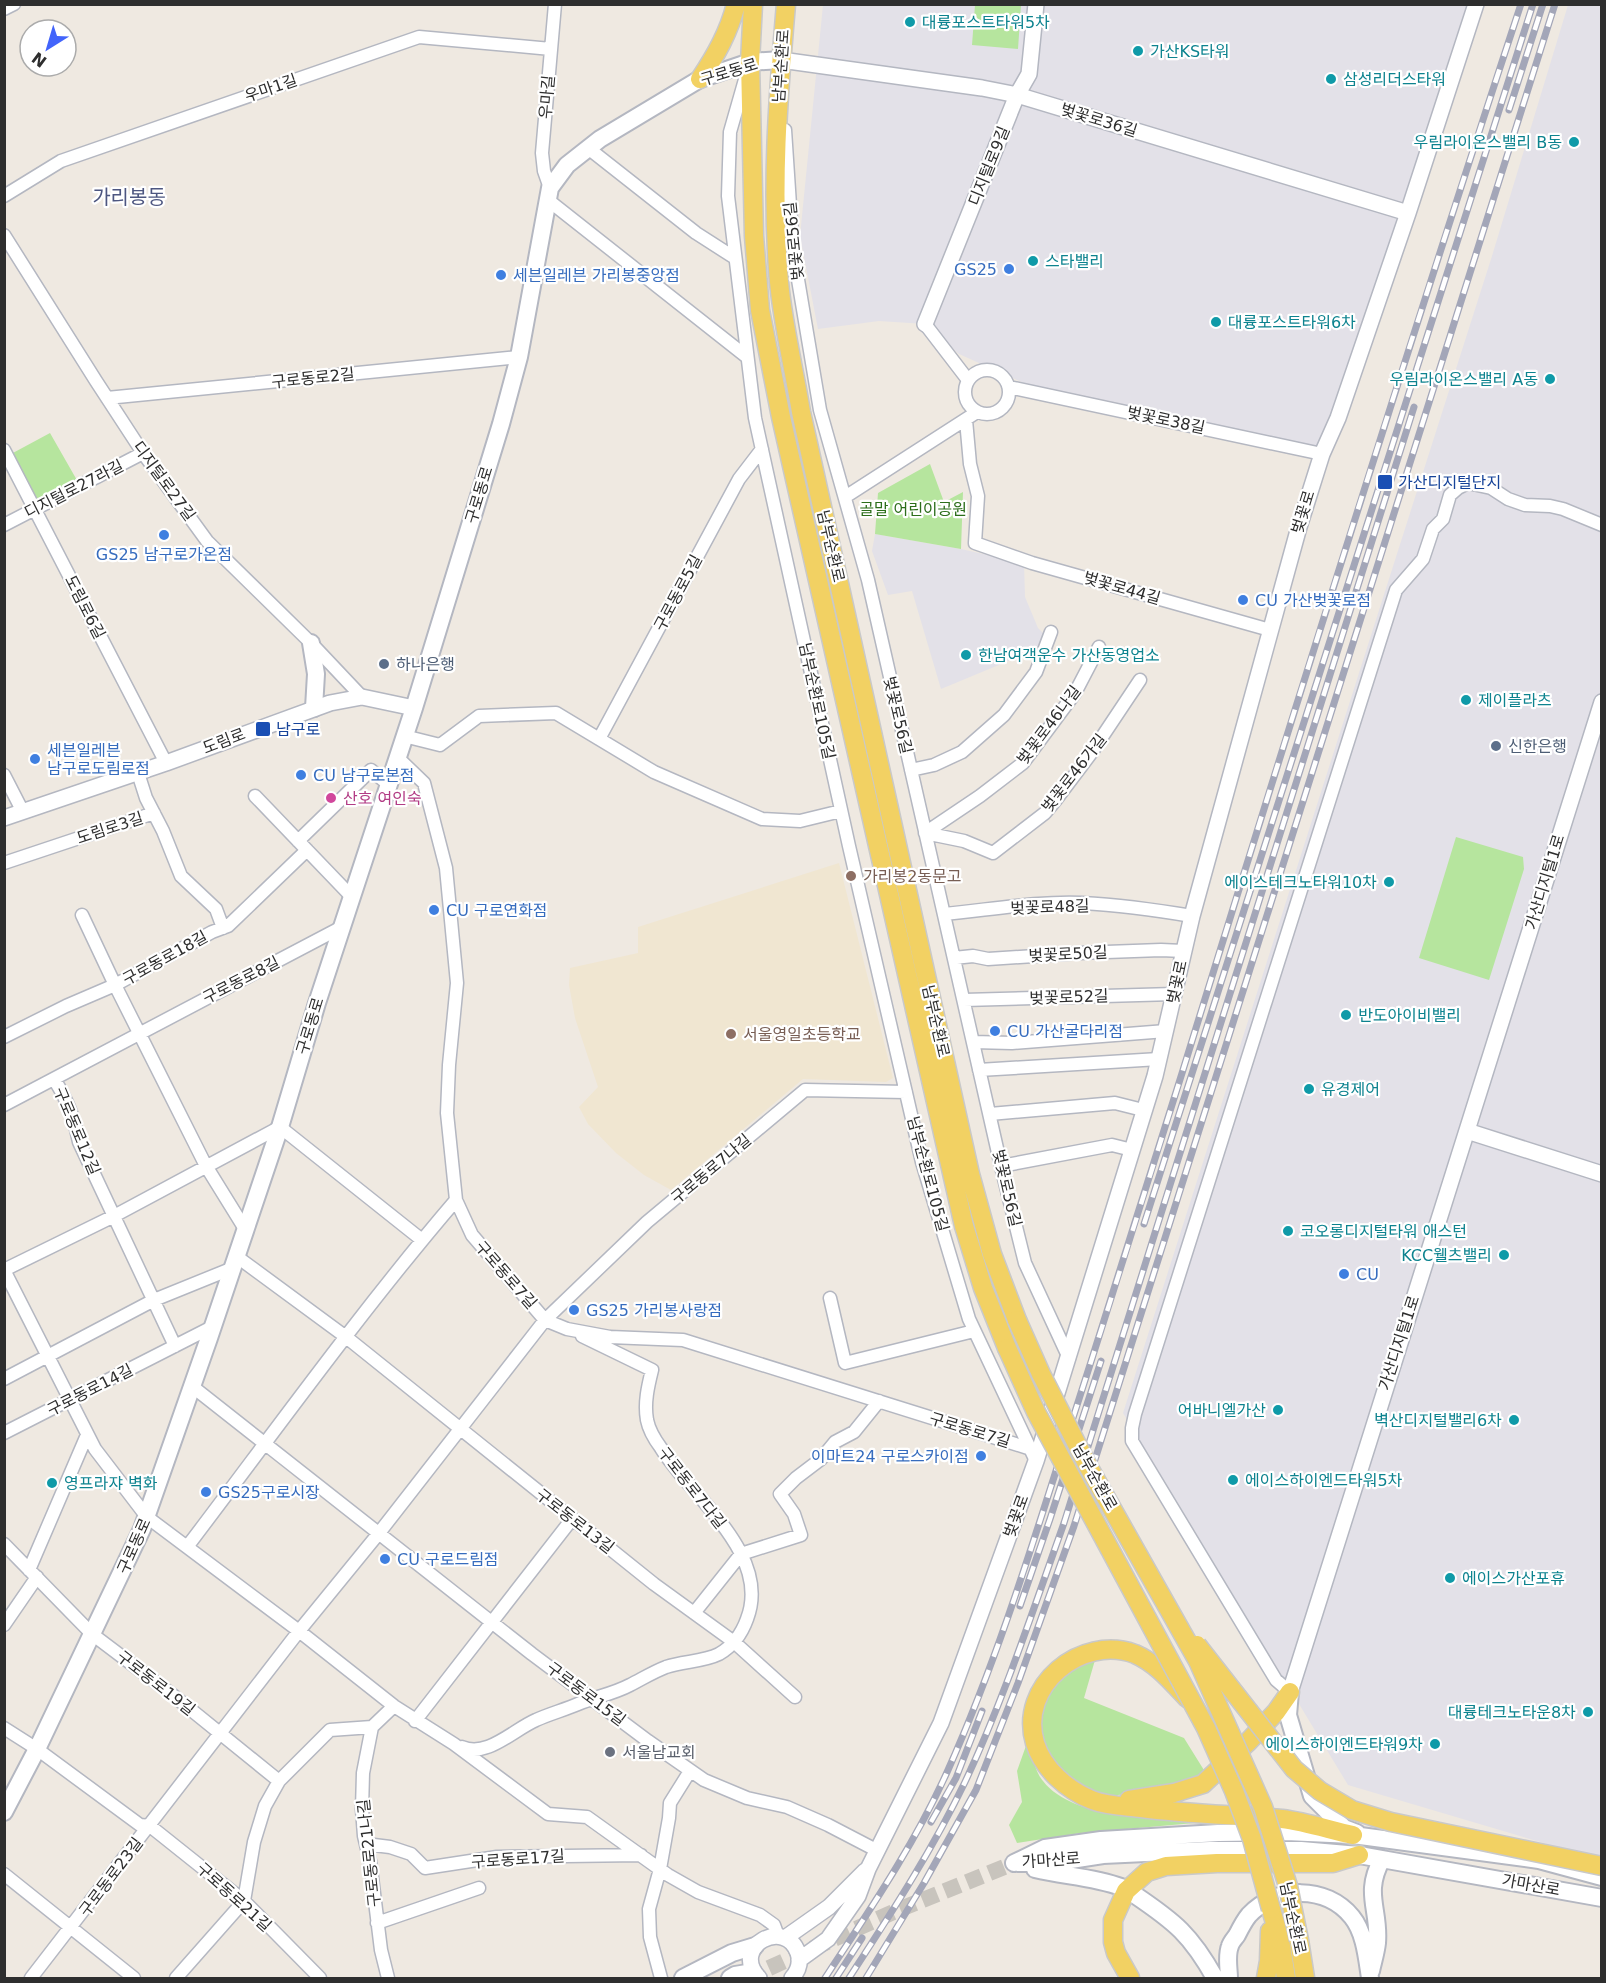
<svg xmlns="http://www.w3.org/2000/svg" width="1606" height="1983" viewBox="0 0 1606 1983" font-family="'DejaVu Sans','Noto Sans KR',sans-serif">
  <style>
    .industrial { fill: #e3e1e8 }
    .education { fill: #f0e6d1 }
    .green { fill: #b6e59e }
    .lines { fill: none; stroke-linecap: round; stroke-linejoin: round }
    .secondary-tunnel { stroke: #c8c4bd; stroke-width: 16; stroke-dasharray: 16 8; stroke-linecap: butt }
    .minor-casing { stroke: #b4b7c1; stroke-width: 15 }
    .tertiary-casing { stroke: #b4b7c1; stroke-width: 18 }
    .secondary-casing { stroke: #b4b7c1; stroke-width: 20 }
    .primary-casing { stroke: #c9c9c9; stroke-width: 21 }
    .minor { stroke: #fff; stroke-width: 12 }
    .tertiary { stroke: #fff; stroke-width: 15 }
    .secondary { stroke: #fff; stroke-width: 16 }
    .primary { stroke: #f2d163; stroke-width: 18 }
    .rail-casing { stroke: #a3a6b8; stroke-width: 7 }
    .rail { stroke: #fff; stroke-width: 4.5; stroke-dasharray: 14; stroke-linecap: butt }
    .primary-bridge-casing { stroke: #c9c9c9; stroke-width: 21; stroke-linecap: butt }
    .primary-bridge { stroke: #f2d163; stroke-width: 18 }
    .culture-dot { fill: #0f9aa8; stroke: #fff; stroke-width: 2 }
    .shop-dot { fill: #3f7fe0; stroke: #fff; stroke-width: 2 }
    .transit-dot { fill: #1a4fb4; stroke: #fff; stroke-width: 2 }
    .service-dot { fill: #5c6f8a; stroke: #fff; stroke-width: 2 }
    .hotel-dot { fill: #d1479c; stroke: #fff; stroke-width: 2 }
    .education-dot { fill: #8d6e63; stroke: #fff; stroke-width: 2 }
    .worship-dot { fill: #6b7280; stroke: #fff; stroke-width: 2 }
    .labels { text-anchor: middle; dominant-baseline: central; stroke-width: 4.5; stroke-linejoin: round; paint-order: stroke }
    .culture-label { font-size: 16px; fill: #0d838f; stroke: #fff; text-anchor: start }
    .street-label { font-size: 16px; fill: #2e2e2e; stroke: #fff }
    .shop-label { font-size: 16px; fill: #366cbe; stroke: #fff; text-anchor: start }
    .transit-label { font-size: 16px; fill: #164399; stroke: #fff; text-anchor: start }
    .park-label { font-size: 16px; fill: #2c6e1b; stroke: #fff }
    .service-label { font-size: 16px; fill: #4e5e75; stroke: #fff; text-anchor: start }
    .hotel-label { font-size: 16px; fill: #b23c85; stroke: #fff; text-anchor: start }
    .education-label { font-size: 16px; fill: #785e54; stroke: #fff; text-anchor: start }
    .worship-label { font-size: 16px; fill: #5b616d; stroke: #fff; text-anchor: start }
    .quarter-label { font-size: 20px; fill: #4d5680; stroke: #fff }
  </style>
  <rect width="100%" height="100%" fill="#efe9e1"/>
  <path class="industrial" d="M 823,5 L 1472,5 L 1322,454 L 1048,394 L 959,354 L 925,324 L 879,321 L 818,329 L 800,236 Z
    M 1568,5 L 1601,5 L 1601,1860 L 1348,1785 L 1123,1413 L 1492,256 Z
    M 875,534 L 961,549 L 1024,563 L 1025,597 L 1038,628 L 1046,636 L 1040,648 L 941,689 L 912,591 L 888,595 L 872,551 Z"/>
  <path class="education" d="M 839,863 L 893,1078 L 886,1082 L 803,1079 L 671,1190 L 644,1175 L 616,1153 L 588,1124 L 579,1107 L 598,1087 L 575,1018 L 569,985 L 570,968 L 638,953 L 638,927 Z"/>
  <path class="green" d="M 975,5 L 1021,5 L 1018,49 L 972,45 Z
    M 50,433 L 78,482 L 38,502 L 11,454 Z
    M 930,464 L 944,502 L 963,492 L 961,549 L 875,534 L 878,493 Z
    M 1456,837 L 1523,857 L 1524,869 L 1489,980 L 1419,958 Z
    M 1095,1660 L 1084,1698 L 1184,1738 L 1207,1775 C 1192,1785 1173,1786 1154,1790 C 1136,1793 1113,1798 1095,1793 C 1041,1776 1020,1704 1069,1669 C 1076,1664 1087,1663 1095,1660 Z
    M 1027,1743 C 1032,1754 1035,1772 1043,1781 C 1074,1821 1160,1818 1206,1822 L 1081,1833 L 1017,1843 L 1009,1825 L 1022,1802 L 1017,1771 Z"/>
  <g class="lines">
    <path class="secondary-tunnel" d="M 747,1978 L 898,1910 L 1014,1863"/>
    <g class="minor-casing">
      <path id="minor" d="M 4,9 L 14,4
        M 746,76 L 730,132 L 728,196 L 755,418 L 849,846 L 922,1162 L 969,1319 L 1036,1461
        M 785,130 L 793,250 L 820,410 L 868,580 L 1001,1166 L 1025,1263 L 1069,1358
        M 588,148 L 696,233 L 735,258
        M 550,188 L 544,171 L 542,153 L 555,4
        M 4,196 L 61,161 L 419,37 L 551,49
        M 548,200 L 747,357
        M 4,235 L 96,381 L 143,453 L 207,541 L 311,643 L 362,697
        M 925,324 L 968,380
        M965 392a22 22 0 1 1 44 0a22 22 0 1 1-44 0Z
        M 1009,387 L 1322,454
        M 107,398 L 519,357
        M 966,420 L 970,464 L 978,496 L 975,543 L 1032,563 L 1270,630
        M 4,450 L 166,763
        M 845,497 L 977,412
        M 4,525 L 143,453
        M 404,736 L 440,745 L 479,716 L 556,713 L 654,772 L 762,819 L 800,821 L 841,811
        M 599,739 L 739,479 L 762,449
        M 397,757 L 424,783 L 446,868 L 457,983 L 449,1065 L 447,1113 L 456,1200 L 472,1235 L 545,1320 L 567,1329 L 610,1337 L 683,1340 L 1028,1448
        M 911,770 L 934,765 L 962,752 L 1004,715 L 1036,672 L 1051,632
        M 138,773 L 146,798 L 163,831 L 181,876 L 216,909 L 223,928
        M 4,775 L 23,812
        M 255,796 L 352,897
        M 925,833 L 964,841 L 993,853 L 1045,813 L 1055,801 L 1092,752 L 1140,680
        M 925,833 L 980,796 L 1023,763 L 1075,693 L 1099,647
        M 298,841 L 371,770 L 389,785
        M 4,863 L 154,813
        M 944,914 C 988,910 1038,901 1082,903 C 1118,905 1156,910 1192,916
        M 82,915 L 115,985 L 206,1166 L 245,1229
        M 954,958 L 973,956 L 988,959 L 1079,953 L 1161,950 L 1183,951
        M 964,1000 L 1174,994
        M 4,1037 L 66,1006 L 115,985 L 212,932 L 228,926 L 307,850
        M 973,1042 L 1012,1043 L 1166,1031
        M 979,1070 L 1159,1059
        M 54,1079 C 67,1099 75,1119 79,1142 L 175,1346
        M 4,1105 L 342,927
        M 990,1114 L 1115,1103 L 1143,1110
        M 1001,1166 L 1112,1145 L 1132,1150
        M 236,1256 L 346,1337 L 654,1584 L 734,1642 L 795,1697
        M 4,1270 L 95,1449 L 147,1517 L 299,1631 L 394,1706 L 454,1744 L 548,1814 L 587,1817 L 668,1875 L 698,1892 L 760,1915 L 774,1925 L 778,1936
        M 4,1270 L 114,1216 L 280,1127 L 422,1240
        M 830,1298 L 845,1363 L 974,1331
        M 4,1379 L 154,1300 L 233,1268
        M 193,1387 L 532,1654 L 648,1741 L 704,1780 L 747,1798 L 787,1807 L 828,1825 L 878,1851
        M 4,1433 L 214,1326
        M 4,1544 L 92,1634 L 174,1696 L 279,1781
        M 187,1547 C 275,1431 361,1311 456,1200
        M 29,1570 L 87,1435
        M 694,1613 L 741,1554 L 801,1535 L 794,1514 L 780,1494 L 796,1478 L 821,1459 L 835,1442 L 854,1432 L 879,1401
        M 4,1625 L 37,1577
        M 1290,1692 L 1276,1680 L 1132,1441 L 1132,1428 L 1135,1414 L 1396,590 L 1423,559 L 1433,529 L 1443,519 L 1450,495 L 1458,488 L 1468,483 L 1491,488 L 1508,499 L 1525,505 L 1550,506 L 1563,509 L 1602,525
        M 415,1721 L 572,1519
        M 372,1727 L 363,1773 L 362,1809 L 364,1836 L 370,1861 L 381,1950 L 388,1978
        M 4,1728 L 37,1749 L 140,1825 L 150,1826 L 244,1901 L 320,1978
        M 462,1747 C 487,1758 513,1730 536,1720 C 549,1714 564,1710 578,1704 C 595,1697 613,1694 630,1685 C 642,1679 653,1672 666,1667 C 683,1661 703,1662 719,1654 C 733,1646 742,1633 747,1619 C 772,1554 691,1497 661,1448 C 655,1440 649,1430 647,1420 C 644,1403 648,1386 652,1370 L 582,1336
        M 366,1844 L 390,1847 L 411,1854 L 425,1868 L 497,1857 L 641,1855
        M 4,1874 L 134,1978
        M 377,1923 L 479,1888
        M 31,1978 L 299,1631 L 379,1533 L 545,1320 L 647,1222 L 805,1090 L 906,1092
        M 176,1978 L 244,1901 L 254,1842 L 265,1806 L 279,1781 L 330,1730 L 372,1727 L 394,1706
        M 661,1978 L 650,1937 L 649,1909 L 660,1869 L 669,1818 L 670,1803 L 690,1771"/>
    </g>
    <g class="tertiary-casing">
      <path id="tertiary" d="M 781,60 L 982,88 L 1017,95 L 1408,213
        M 925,324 L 1017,95 L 1029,74 L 1036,4
        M 4,818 L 166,763 L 330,703 L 362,697 L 414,708
        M 1467,1131 L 1602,1174
        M 1290,1692 L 1602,702
        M 785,1938 L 829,1907 L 865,1871
        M 799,1960 L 828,1939 L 858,1896 L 868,1869 L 941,1723 L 1036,1461 L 1155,1076 L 1192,916 L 1299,527 L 1322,454 L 1338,418 L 1408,213 L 1476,4
        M 759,1978 C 729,1946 786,1917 798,1953 C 801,1962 798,1971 792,1978"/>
    </g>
    <g class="secondary-casing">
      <path id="secondary" d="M 311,643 L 316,674 L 314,708
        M 1290,1692 L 1288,1715 L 1312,1796 L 1344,1828 L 1357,1833
        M 4,1812 L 37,1749 L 142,1529 L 209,1338 L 280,1127 L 317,1003 L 414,708 L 501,424 L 519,357 L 550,188 L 567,165 L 600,139 L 700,79 L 750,62 L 781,60
        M 1014,1863 L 1045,1848 L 1101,1840 L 1218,1833 L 1286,1832 L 1353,1835 L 1539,1860 L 1602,1877
        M 1018,1863 L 1051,1863 L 1103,1855 L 1210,1850 L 1301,1850 L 1359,1855 L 1602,1898
        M 1035,1869 C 1064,1876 1093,1877 1121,1887
        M 1135,1895 C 1175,1922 1191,1935 1215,1978
        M 1371,1971 C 1373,1962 1376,1952 1377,1943 C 1380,1909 1363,1894 1382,1859
        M 683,1978 L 732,1953 L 755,1946
        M 730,1978 L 735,1975 L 753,1972
        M 1229,1978 C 1229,1969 1226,1956 1230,1946 C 1231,1942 1235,1938 1237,1935 C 1241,1927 1244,1921 1249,1915 C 1276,1886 1326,1885 1352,1917 C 1365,1933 1367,1959 1370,1978"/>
    </g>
    <g class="primary-casing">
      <path id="primary" d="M 753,4 L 750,62 L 754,236 L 760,310 L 781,417 L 964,1226 L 983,1288 L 1007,1348
        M 786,4 C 778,97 771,189 779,282 C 783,325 794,369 801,412 L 970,1174 L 992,1254 L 1017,1320
        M 700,79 C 716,55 729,32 736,4
        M 1187,1698 C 1172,1682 1156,1663 1135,1654 C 1081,1634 1018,1686 1035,1743 C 1043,1769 1067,1790 1092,1800 C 1107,1806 1124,1806 1141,1808 C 1188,1814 1235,1815 1282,1819 C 1306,1822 1330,1830 1353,1835
        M 1129,1800 L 1174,1793 L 1203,1784 L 1248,1742 L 1276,1712 L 1290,1692
        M 1271,1909 L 1280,1940 L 1286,1978
        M 1299,1940 L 1305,1978
        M 1130,1978 L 1116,1953 L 1113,1942 L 1113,1920 L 1126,1891 L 1147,1872 L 1166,1866 L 1217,1863 L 1333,1863 L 1359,1855
        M 1266,1978 L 1269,1961 L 1270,1931"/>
    </g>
    <use href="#minor" class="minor"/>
    <use href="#tertiary" class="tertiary"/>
    <use href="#secondary" class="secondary"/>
    <use href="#primary" class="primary"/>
    <g class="rail-casing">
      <path id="rail" d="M 1509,110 L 1543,4
        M 1144,1224 L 1533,4
        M 1020,1606 L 1050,1519 L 1101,1361
        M 931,1822 L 956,1778 L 982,1711
        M 825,1978 C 869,1911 915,1844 948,1770 C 994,1667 1028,1559 1062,1452 C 1103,1325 1143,1198 1183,1070 C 1293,714 1404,358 1521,4
        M 836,1978 L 862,1938
        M 849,1978 C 890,1915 932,1851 965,1782 C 1004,1699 1033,1610 1064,1523 L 1414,407
        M 866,1978 L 924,1883 L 976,1790 L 1018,1683 L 1074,1526 L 1555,4"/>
    </g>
    <use href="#rail" class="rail"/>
    <g class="primary-bridge-casing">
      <path id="primary-bridge" d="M 1017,1320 L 1041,1374 L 1088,1466 L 1198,1661 L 1263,1807 L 1288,1886 L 1299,1940
        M 1007,1348 L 1036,1412 L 1206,1728 L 1234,1791 L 1252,1839 L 1271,1909
        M 1197,1645 L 1294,1769 L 1320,1791 L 1352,1810 L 1391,1822 L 1602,1866"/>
    </g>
    <use href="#primary-bridge" class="primary-bridge"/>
  </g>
  <g class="culture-dot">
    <circle cx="910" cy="22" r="6"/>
    <circle cx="1138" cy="51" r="6"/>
    <circle cx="1331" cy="79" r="6"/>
    <circle cx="1574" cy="142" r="6"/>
    <circle cx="1033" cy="261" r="6"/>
    <circle cx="1216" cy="322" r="6"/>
    <circle cx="1550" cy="379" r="6"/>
    <circle cx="966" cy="655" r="6"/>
    <circle cx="1466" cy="700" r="6"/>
    <circle cx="1389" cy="882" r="6"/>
    <circle cx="1346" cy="1015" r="6"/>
    <circle cx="1309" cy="1089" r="6"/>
    <circle cx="1288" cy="1231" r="6"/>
    <circle cx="1504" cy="1255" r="6"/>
    <circle cx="1278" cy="1410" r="6"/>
    <circle cx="1514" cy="1420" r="6"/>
    <circle cx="1233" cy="1480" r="6"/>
    <circle cx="52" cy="1483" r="6"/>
    <circle cx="1450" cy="1578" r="6"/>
    <circle cx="1588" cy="1712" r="6"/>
    <circle cx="1435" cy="1744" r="6"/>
  </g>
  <g class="shop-dot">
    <circle cx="1009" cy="269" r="6"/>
    <circle cx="501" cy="275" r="6"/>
    <circle cx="164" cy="535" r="6"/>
    <circle cx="1243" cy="600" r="6"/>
    <circle cx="35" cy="759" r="6"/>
    <circle cx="301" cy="775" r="6"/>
    <circle cx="434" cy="910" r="6"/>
    <circle cx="995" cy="1031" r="6"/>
    <circle cx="1344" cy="1274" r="6"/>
    <circle cx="574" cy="1310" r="6"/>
    <circle cx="981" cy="1456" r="6"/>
    <circle cx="206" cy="1492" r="6"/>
    <circle cx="385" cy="1559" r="6"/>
  </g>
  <g class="transit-dot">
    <rect x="1377" y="474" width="16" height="16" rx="3"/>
    <rect x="255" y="721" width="16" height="16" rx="3"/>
  </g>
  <g class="service-dot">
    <circle cx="384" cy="664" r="6"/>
    <circle cx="1496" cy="746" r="6"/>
  </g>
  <circle class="hotel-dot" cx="331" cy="798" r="6"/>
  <g class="education-dot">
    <circle cx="851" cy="876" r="6"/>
    <circle cx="731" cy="1034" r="6"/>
  </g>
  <circle class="worship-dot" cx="610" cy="1752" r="6"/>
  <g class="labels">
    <g class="culture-label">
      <text x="922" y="22">대륭포스트타워5차</text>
      <text x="1150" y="51">가산KS타워</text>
      <text x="1343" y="79">삼성리더스타워</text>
      <text x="1562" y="142" text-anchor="end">우림라이온스밸리 B동</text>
      <text x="1045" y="261">스타밸리</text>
      <text x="1228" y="322">대륭포스트타워6차</text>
      <text x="1538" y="379" text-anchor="end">우림라이온스밸리 A동</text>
      <text x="978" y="655">한남여객운수 가산동영업소</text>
      <text x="1478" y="700">제이플라츠</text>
      <text x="1377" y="882" text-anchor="end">에이스테크노타워10차</text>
      <text x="1358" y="1015">반도아이비밸리</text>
      <text x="1321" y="1089">유경제어</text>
      <text x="1300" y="1231">코오롱디지털타워 애스턴</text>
      <text x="1492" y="1255" text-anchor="end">KCC웰츠밸리</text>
      <text x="1266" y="1410" text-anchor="end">어바니엘가산</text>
      <text x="1502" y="1420" text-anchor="end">벽산디지털밸리6차</text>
      <text x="1245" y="1480">에이스하이엔드타워5차</text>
      <text x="64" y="1483">영프라쟈 벽화</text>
      <text x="1462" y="1578">에이스가산포휴</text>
      <text x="1576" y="1712" text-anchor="end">대륭테크노타운8차</text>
      <text x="1423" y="1744" text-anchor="end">에이스하이엔드타워9차</text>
    </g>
    <g class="street-label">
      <text transform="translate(781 66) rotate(-86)">남부순환로</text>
      <text transform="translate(729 72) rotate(-17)">구로동로</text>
      <text transform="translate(271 88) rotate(-19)">우마1길</text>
      <text transform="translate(547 97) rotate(-85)">우마길</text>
      <text transform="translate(1099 120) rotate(17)">벚꽃로36길</text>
      <text transform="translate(989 166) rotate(-68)">디지털로9길</text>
      <text transform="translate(794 241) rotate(-96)">벚꽃로56길</text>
      <text transform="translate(313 378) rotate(-6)">구로동로2길</text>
      <text transform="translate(1166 420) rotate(12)">벚꽃로38길</text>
      <text transform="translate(164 481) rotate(54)">디지털로27길</text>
      <text transform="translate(74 489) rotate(-27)">디지털로27라길</text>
      <text transform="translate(479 495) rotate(-73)">구로동로</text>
      <text transform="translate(1303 512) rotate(-73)">벚꽃로</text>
      <text transform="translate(831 546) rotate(77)">남부순환로</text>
      <text transform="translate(1122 588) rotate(16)">벚꽃로44길</text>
      <text transform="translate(678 593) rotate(-62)">구로동로5길</text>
      <text transform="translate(85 607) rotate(63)">도림로6길</text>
      <text transform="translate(817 701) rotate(78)">남부순환로105길</text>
      <text transform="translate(898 715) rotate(77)">벚꽃로56길</text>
      <text transform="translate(1049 725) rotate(-53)">벚꽃로46나길</text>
      <text transform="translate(224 741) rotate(-21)">도림로</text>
      <text transform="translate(1074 773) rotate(-52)">벚꽃로46가길</text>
      <text transform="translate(110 828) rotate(-18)">도림로3길</text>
      <text transform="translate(1545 882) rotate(-73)">가산디지털1로</text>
      <text transform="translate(1050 907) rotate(-2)">벚꽃로48길</text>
      <text transform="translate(1068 954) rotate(-3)">벚꽃로50길</text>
      <text transform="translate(165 958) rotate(-29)">구로동로18길</text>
      <text transform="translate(241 980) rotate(-27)">구로동로8길</text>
      <text transform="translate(1177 982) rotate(-78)">벚꽃로</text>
      <text transform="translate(1069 997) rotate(-2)">벚꽃로52길</text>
      <text transform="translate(936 1021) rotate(77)">남부순환로</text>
      <text transform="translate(310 1026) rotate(-73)">구로동로</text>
      <text transform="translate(77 1131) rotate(67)">구로동로12길</text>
      <text transform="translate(711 1169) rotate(-40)">구로동로7나길</text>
      <text transform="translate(928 1174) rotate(75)">남부순환로105길</text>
      <text transform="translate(1007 1188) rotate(77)">벚꽃로56길</text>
      <text transform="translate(506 1275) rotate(49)">구로동로7길</text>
      <text transform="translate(1399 1343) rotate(-72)">가산디지털1로</text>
      <text transform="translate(90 1390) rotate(-27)">구로동로14길</text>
      <text transform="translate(970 1430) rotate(17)">구로동로7길</text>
      <text transform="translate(1095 1477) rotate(61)">남부순환로</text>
      <text transform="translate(692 1488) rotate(52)">구로동로7다길</text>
      <text transform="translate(1016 1516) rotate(-70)">벚꽃로</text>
      <text transform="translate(575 1521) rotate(38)">구로동로13길</text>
      <text transform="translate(134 1546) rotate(-66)">구로동로</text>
      <text transform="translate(156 1683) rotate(38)">구로동로19길</text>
      <text transform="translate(586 1694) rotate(37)">구로동로15길</text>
      <text transform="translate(369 1853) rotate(-96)">구로동로21나길</text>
      <text transform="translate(518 1859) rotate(-4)">구로동로17길</text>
      <text transform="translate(1051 1860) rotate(-4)">가마산로</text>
      <text transform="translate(111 1877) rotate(-53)">구로동로23길</text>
      <text transform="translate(1531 1885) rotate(10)">가마산로</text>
      <text transform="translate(234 1897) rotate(42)">구로동로21길</text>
      <text transform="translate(1293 1918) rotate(78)">남부순환로</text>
    </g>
    <g class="shop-label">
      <text x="997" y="269" text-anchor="end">GS25</text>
      <text x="513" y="275">세븐일레븐 가리봉중앙점</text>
      <text x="164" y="554" text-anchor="middle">GS25 남구로가온점</text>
      <text x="1255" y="600">CU 가산벚꽃로점</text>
      <text x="47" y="750">세븐일레븐<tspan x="47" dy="18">남구로도림로점</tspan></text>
      <text x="313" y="775">CU 남구로본점</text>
      <text x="446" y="910">CU 구로연화점</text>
      <text x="1007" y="1031">CU 가산굴다리점</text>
      <text x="1356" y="1274">CU</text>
      <text x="586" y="1310">GS25 가리봉사랑점</text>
      <text x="969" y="1456" text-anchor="end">이마트24 구로스카이점</text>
      <text x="218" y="1492">GS25구로시장</text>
      <text x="397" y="1559">CU 구로드림점</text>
    </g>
    <g class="transit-label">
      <text x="1398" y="482">가산디지털단지</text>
      <text x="276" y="729">남구로</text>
    </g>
    <g class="park-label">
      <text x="913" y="509">골말 어린이공원</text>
    </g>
    <g class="service-label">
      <text x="396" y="664">하나은행</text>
      <text x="1508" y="746">신한은행</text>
    </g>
    <g class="hotel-label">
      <text x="343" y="798">산호 여인숙</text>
    </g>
    <g class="education-label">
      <text x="863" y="876">가리봉2동문고</text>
      <text x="743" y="1034">서울영일초등학교</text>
    </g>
    <g class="worship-label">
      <text x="622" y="1752">서울남교회</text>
    </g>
    <g class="quarter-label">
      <text x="129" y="197">가리봉동</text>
    </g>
  </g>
  <rect width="1606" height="1983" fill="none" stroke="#2e2e2e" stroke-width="12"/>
  <g transform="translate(48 48) rotate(217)"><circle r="28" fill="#ffffff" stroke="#ababab" stroke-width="1.5"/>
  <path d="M0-4.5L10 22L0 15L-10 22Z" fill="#4264fb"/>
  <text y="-9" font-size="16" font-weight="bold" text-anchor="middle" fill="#2e2e2e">N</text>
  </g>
</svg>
